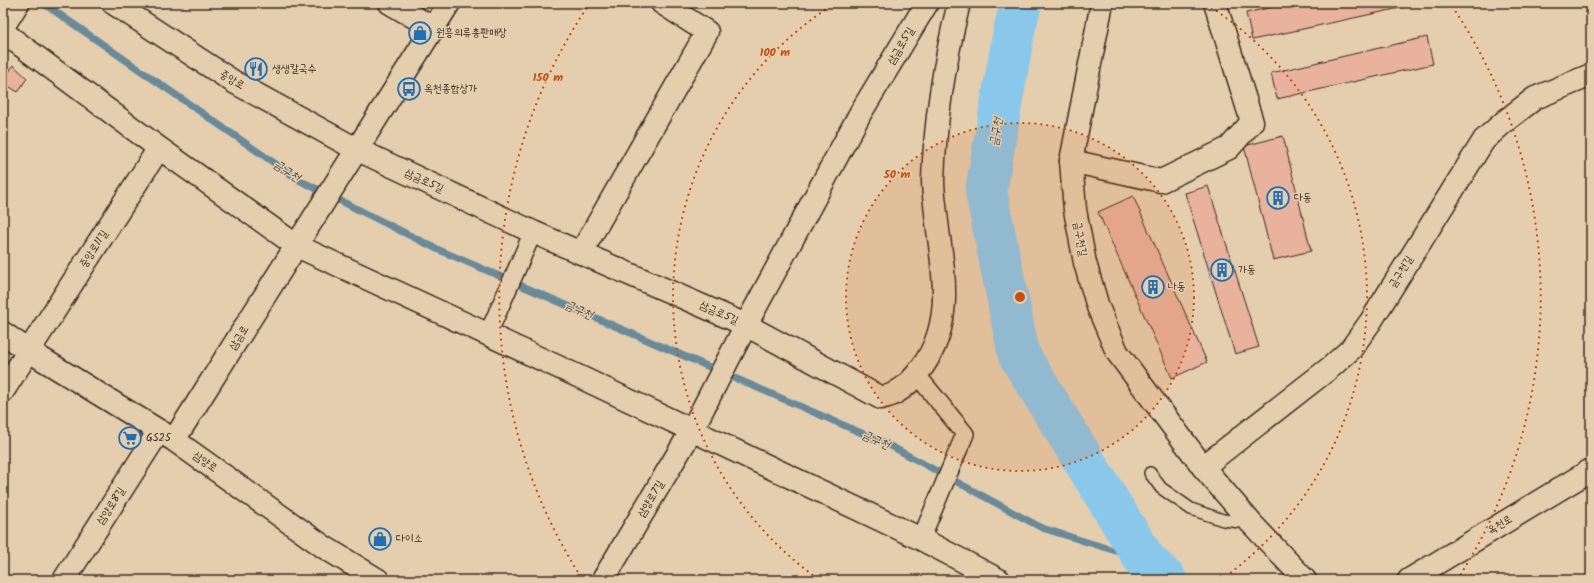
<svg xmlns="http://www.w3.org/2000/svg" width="1594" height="583" viewBox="0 0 1594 583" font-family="Kalam,'Poor Story',sans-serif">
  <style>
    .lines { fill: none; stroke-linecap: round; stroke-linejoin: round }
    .stream { stroke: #6a8999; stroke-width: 7 }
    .river { stroke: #8ac8eb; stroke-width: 42 }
    .building { fill: #e8b29d; stroke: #3b2a1e }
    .service-casing { stroke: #3b2a1e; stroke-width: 14 }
    .pedestrian-casing { stroke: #3b2a1e; stroke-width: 20 }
    .minor-casing { stroke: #3b2a1e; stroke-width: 25 }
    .tertiary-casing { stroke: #3b2a1e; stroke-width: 25 }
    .secondary-casing { stroke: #3b2a1e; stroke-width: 25 }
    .service { stroke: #e5ceae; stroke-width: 11 }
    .pedestrian { stroke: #e5ceae; stroke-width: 17 }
    .minor { stroke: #e5ceae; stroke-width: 22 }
    .tertiary { stroke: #e5ceae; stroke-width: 22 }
    .secondary { stroke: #e5ceae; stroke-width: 22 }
    .ring { fill: none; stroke: #c55010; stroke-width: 2; stroke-dasharray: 2 4 }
    .labels { text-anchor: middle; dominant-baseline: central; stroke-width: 3; stroke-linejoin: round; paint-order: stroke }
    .poi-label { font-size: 11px; fill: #3b2a1e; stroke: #e5ceae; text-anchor: start }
    .street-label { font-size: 11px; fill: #3b2a1e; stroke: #e5ceae }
    .water-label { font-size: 12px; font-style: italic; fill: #47423d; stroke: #e5ceae }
    .centre { fill: #c55010; stroke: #e5ceae; stroke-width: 2 }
    .ring-label { font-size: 12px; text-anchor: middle; font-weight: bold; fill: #c55010; stroke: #e5ceae; stroke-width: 3; stroke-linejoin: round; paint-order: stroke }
  </style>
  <rect width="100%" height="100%" fill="#e5ceae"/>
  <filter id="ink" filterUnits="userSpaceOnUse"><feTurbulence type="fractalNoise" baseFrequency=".025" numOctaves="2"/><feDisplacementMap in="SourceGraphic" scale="8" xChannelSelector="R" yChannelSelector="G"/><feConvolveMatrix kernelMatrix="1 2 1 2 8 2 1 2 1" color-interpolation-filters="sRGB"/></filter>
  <g filter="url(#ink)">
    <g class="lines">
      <path class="stream" d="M 43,3 L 299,180 L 437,249 L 887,444 L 1042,528 L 1145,560"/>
      <path class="river" d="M 1021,3 L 1014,31 L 986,191 L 1019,355 L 1145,560 L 1166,580"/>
    </g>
    <path class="building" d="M 1290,3 L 1423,3 L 1252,40 L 1246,13 Z
      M 1427,37 L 1433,64 L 1277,99 L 1271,73 Z
      M 13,65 L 27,78 L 18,92 L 3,83 Z
      M 1283,136 L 1311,251 L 1273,260 L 1244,146 Z
      M 1208,186 L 1259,347 L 1235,354 L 1185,193 Z
      M 1133,196 L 1207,362 L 1172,378 L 1098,212 Z"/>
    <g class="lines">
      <g class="service-casing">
        <path id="service" d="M 1150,473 L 1161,488 L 1191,509 L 1223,520 L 1249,523"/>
      </g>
      <g class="pedestrian-casing">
        <path id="pedestrian" d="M 488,334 L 533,232
          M 917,375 L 965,434 L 921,539"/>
      </g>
      <g class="minor-casing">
        <path id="minor" d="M 113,3 L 234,82 L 356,149 L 533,232 L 746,325 L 881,398 C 885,396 892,396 895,393 C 906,387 916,376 923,366 C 958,316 940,260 935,204 C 934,196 933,188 933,180 C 935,122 945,59 959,3
          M 390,3 L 433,28
          M 3,32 L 159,148 L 297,246 L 582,378 L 921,539 L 999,580
          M 1071,161 L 1161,181 L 1229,148 L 1252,122 L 1215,3
          M 581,253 L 707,32 L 662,3
          M 3,391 L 159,148
          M 1203,467 L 1331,367 L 1351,349 L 1371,321 L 1484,140 L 1504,122 L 1535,98 L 1591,75
          M 64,580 L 159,431
          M 603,580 L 692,430 L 746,325 L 861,112 L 927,3
          M 1409,580 L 1591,470"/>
      </g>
      <g class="tertiary-casing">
        <path id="tertiary" d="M 1102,3 L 1071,161 L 1075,210 L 1085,263 L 1098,307 L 1117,352 L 1203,467 L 1251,523 L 1305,580
          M 3,333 L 29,351 L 174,440 L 324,547 L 378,580
          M 174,440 L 449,3"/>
      </g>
      <g class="secondary-casing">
        <path id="secondary" d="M 3,27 L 18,3"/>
      </g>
      <use href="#service" class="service"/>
      <use href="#pedestrian" class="pedestrian"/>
      <use href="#minor" class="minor"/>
      <use href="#tertiary" class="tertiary"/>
      <use href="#secondary" class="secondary"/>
    </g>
  </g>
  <circle cx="1020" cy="297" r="174" fill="#c55010" fill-opacity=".12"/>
  <g class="ring">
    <circle cx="1020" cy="297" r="174"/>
    <path d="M818 579A347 347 0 0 1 834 4M1206 4A347 347 0 0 1 1222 579"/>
    <path d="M581 577A521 521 0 0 1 588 6M1452 6A521 521 0 0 1 1459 577"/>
  </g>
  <defs>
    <g id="shop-ring" transform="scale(1.15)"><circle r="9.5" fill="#e5ceae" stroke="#1f6fb2" stroke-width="1.5"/><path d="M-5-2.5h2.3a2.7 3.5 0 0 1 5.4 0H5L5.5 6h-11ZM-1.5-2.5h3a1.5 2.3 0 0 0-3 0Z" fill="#1f6fb2"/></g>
    <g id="restaurant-ring" transform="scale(1.15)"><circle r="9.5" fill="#e5ceae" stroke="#1f6fb2" stroke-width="1.5"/><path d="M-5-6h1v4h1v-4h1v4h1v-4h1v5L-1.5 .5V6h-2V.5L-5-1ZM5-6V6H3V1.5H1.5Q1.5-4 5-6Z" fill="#1f6fb2"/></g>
    <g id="bus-ring" transform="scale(1.15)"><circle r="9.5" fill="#e5ceae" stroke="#1f6fb2" stroke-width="1.5"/><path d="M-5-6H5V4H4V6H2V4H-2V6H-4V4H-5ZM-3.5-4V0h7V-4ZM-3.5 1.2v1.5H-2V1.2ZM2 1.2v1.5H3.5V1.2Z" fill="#1f6fb2"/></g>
    <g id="building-ring" transform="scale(1.15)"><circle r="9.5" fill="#e5ceae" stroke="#1f6fb2" stroke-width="1.5"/><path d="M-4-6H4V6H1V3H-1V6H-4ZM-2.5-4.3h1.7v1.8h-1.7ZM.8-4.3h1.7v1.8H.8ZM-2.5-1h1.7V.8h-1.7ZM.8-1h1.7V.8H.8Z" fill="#1f6fb2"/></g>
    <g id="supermarket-ring" transform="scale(1.15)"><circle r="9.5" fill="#e5ceae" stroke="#1f6fb2" stroke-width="1.5"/><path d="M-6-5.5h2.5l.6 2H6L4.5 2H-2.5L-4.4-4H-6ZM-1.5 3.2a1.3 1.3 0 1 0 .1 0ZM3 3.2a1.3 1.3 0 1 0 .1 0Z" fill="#1f6fb2"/></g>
  </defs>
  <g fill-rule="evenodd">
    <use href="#shop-ring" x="420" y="33"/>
    <use href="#restaurant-ring" x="256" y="69"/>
    <use href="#bus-ring" x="409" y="89"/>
    <use href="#building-ring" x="1278" y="198"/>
    <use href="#building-ring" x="1222" y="270"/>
    <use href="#building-ring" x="1153" y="287"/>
    <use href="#supermarket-ring" x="130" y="438"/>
    <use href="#shop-ring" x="380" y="539"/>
  </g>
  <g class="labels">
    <g class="poi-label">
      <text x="436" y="33">원흥의류총판매장</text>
      <text x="272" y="69">생생칼국수</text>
      <text x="424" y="89">옥천종합상가</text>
      <text x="1294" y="198">다동</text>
      <text x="1238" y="270">가동</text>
      <text x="1168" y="287">나동</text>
      <text x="146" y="438">GS25</text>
      <text x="396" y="539">다이소</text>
    </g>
    <g class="street-label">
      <text transform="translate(901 46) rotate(-59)">삼금로5길</text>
      <text transform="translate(232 80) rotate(31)">중앙로</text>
      <text transform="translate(424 181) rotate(25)">삼금로5길</text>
      <text transform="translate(1080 239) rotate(80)">금구천길</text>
      <text transform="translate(94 249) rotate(-57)">중앙로11길</text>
      <text transform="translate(1401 272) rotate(-58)">금구천길</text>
      <text transform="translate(719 313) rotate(24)">삼금로5길</text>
      <text transform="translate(239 338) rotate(-58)">삼금로</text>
      <text transform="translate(205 462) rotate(35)">삼양로</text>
      <text transform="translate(651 499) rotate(-59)">삼양로7길</text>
      <text transform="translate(111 506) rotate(-57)">삼양로8길</text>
      <text transform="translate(1500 525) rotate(-31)">옥천로</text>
    </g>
    <g class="water-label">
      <text transform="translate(996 132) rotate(-80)">금구천</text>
      <text transform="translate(287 171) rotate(34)">금구천</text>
      <text transform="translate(579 310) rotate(24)">금구천</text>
      <text transform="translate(876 440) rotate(24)">금구천</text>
    </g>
  </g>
  <circle cx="1020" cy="297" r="6" class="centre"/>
  <g class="ring-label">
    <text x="775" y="56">100 m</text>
    <text x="548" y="81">150 m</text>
    <text x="897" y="178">50 m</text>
  </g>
  <rect width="1594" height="583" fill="none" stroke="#e5ceae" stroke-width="16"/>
  <rect x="8" y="8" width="1578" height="567" fill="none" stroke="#3b2a1e" stroke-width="1.5" filter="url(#ink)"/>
</svg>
